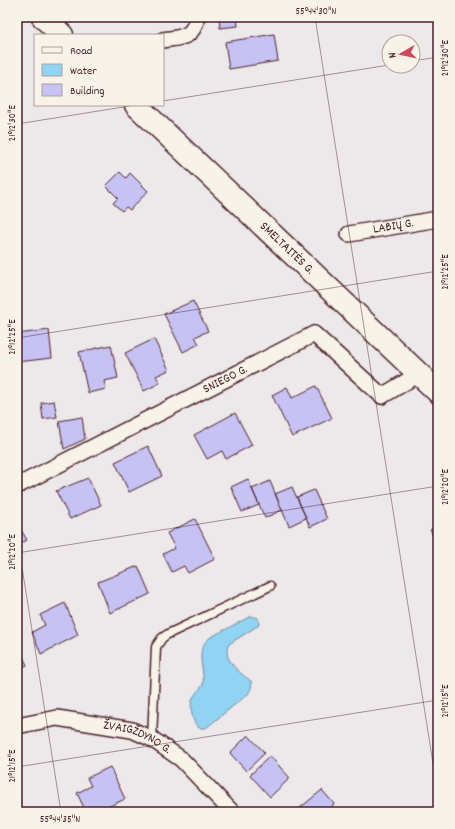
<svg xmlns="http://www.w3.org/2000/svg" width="455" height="829" viewBox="0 0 455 829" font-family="Dekko,sans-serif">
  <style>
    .water { fill: #90d3f2; stroke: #748ba2 }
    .building { fill: #c7c2f4; stroke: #4a1f2b }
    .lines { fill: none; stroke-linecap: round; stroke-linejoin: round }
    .lane-casing { stroke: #4a1f2b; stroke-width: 11 }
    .street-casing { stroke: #4a1f2b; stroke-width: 18 }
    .secondary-casing { stroke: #4a1f2b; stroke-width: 25 }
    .lane { stroke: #f7f3e8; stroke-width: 8 }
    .street { stroke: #f7f3e8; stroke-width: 15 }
    .secondary { stroke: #f7f3e8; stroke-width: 22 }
    .ticks { fill: none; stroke: #4a1f2b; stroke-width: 1; stroke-opacity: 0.45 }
    .labels { text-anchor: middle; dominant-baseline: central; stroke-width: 3; stroke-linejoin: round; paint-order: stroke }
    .street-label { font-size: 13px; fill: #4a1f2b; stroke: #f7f3e8 }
    .neatline { fill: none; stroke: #4a1f2b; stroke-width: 1.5 }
    .ticks-label { font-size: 10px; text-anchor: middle; fill: #4a1f2b }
  </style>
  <rect width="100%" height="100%" fill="#ede9ea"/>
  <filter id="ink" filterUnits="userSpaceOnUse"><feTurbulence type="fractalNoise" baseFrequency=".025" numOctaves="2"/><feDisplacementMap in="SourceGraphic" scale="8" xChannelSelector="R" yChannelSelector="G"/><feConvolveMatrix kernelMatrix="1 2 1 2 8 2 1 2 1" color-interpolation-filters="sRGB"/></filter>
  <g filter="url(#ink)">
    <path class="water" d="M 251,616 L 258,618 L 259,625 L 229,644 C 221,659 240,673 251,681 C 252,687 251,689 248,694 L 206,728 L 199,728 C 192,723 189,706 193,698 C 195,693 200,689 203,685 C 205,667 193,649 211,637 Z"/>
    <path class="building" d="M 219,17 L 237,17 L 238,26 L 220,28 Z
      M 274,34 L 278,61 L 229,69 L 225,42 Z
      M 120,172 L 126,178 L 130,173 L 148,191 L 130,210 L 126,207 L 122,211 L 113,203 L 118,198 L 106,186 Z
      M 193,301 L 208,331 L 195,337 L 199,344 L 183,352 L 164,314 Z
      M 49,330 L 52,358 L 17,362 L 17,334 Z
      M 154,339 L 169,370 L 156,376 L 160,383 L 144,391 L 125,353 Z
      M 111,345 L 118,378 L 104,381 L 106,389 L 88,393 L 79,352 Z
      M 316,386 L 332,418 L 292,437 L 272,395 L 287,387 L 292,398 Z
      M 54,401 L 57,417 L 43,419 L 41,403 Z
      M 235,413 L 252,445 L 226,459 L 222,451 L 207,459 L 194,435 Z
      M 82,417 L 85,439 L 64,449 L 59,421 Z
      M 148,446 L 162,476 L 129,492 L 115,462 Z
      M 88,478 L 101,505 L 70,519 L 56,491 Z
      M 248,479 L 259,505 L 242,512 L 231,487 Z
      M 270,481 L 282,510 L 265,518 L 252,489 Z
      M 292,487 L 306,518 L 289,526 L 275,494 Z
      M 314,490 L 327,519 L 310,527 L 297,497 Z
      M 195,519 L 215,559 L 188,573 L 184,566 L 172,572 L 163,554 L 175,548 L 167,533 Z
      M 17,523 L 27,540 L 17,545 Z
      M 438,525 L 438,542 L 430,530 Z
      M 138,566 L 150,594 L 110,613 L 98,582 Z
      M 65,603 L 78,635 L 41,654 L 32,632 L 45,625 L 40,615 Z
      M 17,644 L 27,665 L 17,670 Z
      M 248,735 L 265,753 L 246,771 L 230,753 Z
      M 270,756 L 290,778 L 270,797 L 250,775 Z
      M 110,767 L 125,799 L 97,812 L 86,812 L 77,793 L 91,786 L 87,778 Z
      M 322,790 L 334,804 L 327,811 L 328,812 L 295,812 Z"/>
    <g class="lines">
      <g class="lane-casing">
        <path id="lane" d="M 152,739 L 156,647 L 162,638 L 168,634 L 270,586"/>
      </g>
      <g class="street-casing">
        <g id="street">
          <path d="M 163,40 C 181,37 193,39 197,17"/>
          <path id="s1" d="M 349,234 L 438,219"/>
          <path id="s2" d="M 17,486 L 314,334 L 382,396 L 419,374"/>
          <path id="s3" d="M 17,726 L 57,718 L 132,730 L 152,739 L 181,759 L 232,812"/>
        </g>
      </g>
      <g class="secondary-casing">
        <g id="secondary">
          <path d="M 43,17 L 62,35"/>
          <path id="s4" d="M 136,105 L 438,392"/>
        </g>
      </g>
      <use href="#lane" class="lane"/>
      <use href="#street" class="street"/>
      <use href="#secondary" class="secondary"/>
    </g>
  </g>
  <path class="ticks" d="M 315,17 L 438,795M 413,61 L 438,57M 163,101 L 389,65M 17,124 L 136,105M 17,338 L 438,271M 17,536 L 61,812M 17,553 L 438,486M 17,767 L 438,700"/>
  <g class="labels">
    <g class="street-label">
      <text stroke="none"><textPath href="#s1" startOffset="45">LABIŲ G.</textPath></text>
      <text stroke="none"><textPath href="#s4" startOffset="208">SMELTAITĖS G.</textPath></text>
      <text stroke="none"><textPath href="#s2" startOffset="234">SNIEGO G.</textPath></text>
      <text stroke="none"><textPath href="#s3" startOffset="124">ŽVAIGŽDYNO G.</textPath></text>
    </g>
  </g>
  <rect width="455" height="829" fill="none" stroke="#f7f3e8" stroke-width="44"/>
  <rect x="34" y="34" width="130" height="72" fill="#f7f3e8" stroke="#b29e9c"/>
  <rect x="42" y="47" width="20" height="6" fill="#f7f3e8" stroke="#b29e9c"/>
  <text x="70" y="54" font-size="12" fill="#4a1f2b">Road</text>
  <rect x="42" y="64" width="20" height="12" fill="#90d3f2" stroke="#b29e9c"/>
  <text x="70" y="74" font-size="12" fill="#4a1f2b">Water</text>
  <rect x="42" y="84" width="20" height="12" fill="#c7c2f4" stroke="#b29e9c"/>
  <text x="70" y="94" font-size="12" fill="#4a1f2b">Building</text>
  <g transform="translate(401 54) rotate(261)"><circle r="19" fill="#f7f3e8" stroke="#b29e9c"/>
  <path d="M0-3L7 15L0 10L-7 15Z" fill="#d1495b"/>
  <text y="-6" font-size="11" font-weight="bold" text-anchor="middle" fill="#4a1f2b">N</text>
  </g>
  <rect x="22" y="22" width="411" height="785" class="neatline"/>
  <g class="ticks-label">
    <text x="316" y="14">55°44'30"N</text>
    <text transform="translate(444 58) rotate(-90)" y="4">21°12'30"E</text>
    <text transform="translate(11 123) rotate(-90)" y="4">21°12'30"E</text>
    <text transform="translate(444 272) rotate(-90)" y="4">21°12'25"E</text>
    <text transform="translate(11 337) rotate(-90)" y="4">21°12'25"E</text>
    <text transform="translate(444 487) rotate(-90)" y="4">21°12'20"E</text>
    <text transform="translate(11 552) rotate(-90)" y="4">21°12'20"E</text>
    <text transform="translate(444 701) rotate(-90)" y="4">21°12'15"E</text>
    <text transform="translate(11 766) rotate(-90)" y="4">21°12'15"E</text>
    <text x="60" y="822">55°44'35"N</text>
  </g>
</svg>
